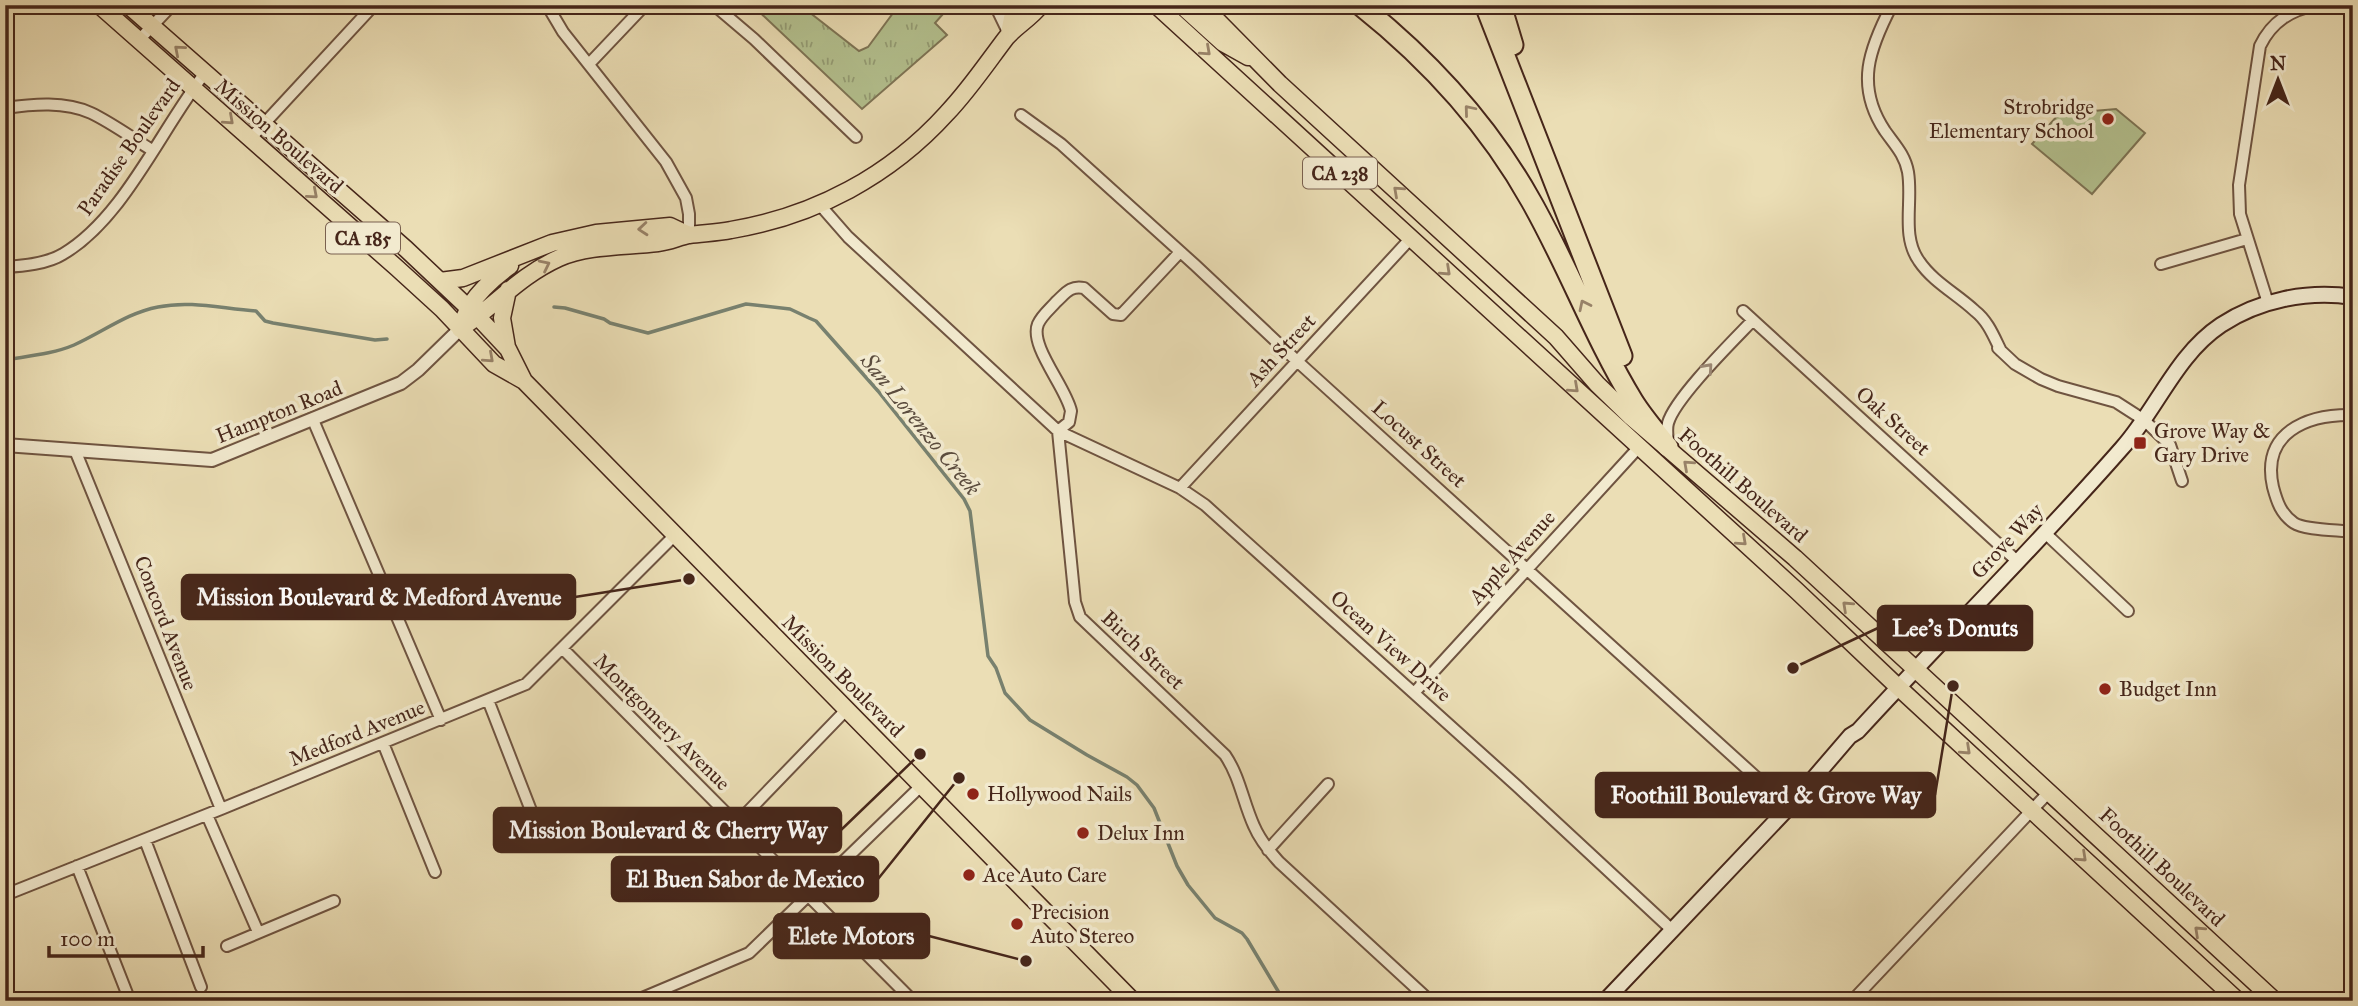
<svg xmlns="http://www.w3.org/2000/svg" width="2358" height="1006" viewBox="0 0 2358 1006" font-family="'IM FELL Great Primer',serif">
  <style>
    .grass { fill: url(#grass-tufts); stroke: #7d7455; stroke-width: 2 }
    .park { fill: #b4c290; stroke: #7d7455; stroke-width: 2 }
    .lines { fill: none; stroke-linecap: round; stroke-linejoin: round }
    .stream { stroke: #78816f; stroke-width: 3.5 }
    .minor-casing { stroke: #6f5441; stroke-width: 14 }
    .tertiary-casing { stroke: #6f5441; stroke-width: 16 }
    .secondary-casing { stroke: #46261a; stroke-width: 18 }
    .primary-casing { stroke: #46261a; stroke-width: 19 }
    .motorway-casing { stroke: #46261a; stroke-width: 23 }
    .minor { stroke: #f2eacf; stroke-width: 10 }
    .tertiary { stroke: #f2eacf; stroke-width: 12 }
    .secondary { stroke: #f2eacf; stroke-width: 14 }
    .primary { stroke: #ebdeb5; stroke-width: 16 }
    .motorway { stroke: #ebdeb5; stroke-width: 19 }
    .oneway { stroke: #988268 }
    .oneway2 { stroke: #9c8874 }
    .poi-dot { fill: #8f2418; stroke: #f2eacf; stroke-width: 2.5 }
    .labels { text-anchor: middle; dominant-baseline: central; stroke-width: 7; stroke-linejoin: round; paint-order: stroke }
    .shield { fill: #f2eacf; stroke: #7a6150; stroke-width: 2 }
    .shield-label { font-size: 19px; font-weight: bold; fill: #46261a }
    .poi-label { font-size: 21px; fill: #46261a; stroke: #f2eacf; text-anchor: start }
    .street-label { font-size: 21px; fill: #46261a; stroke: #f2eacf }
    .water-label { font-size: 23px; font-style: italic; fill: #5b4c3e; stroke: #f2eacf }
    .leader { fill: none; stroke: #46261a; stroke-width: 2.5 }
    .callout-dot { fill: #46261a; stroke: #f2eacf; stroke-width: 2.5 }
    .callout { fill: #46261a; stroke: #46261a; stroke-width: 2.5 }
    .callout-label { font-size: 23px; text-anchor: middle; font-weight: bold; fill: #fff }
  </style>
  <defs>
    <pattern id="grass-tufts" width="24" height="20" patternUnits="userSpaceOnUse" patternTransform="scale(1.75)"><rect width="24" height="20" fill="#b4c290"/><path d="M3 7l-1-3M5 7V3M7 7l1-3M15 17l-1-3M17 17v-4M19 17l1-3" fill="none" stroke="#949d75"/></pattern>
  </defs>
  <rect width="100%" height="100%" fill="#ebdeb5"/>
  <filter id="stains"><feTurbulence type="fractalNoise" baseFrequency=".00286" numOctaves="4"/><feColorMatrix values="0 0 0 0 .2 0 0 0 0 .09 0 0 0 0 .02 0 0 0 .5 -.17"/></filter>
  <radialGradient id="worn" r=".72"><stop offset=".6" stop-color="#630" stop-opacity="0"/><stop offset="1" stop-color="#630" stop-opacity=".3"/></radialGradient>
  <path class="grass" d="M 752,5 L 800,5 L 859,51 L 868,47 L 899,5 L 951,5 L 935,23 L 947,35 L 862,109 Z"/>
  <path class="park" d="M 2116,109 L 2145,133 L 2092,194 L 2032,144 L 2059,114 Z"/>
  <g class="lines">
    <path class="stream" d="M 554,307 L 565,308 L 604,319 L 610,323 L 648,333 L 746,304 L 790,309 L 809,318 L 816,321 L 878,391 L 964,499 L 970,511 L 988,656 L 996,668 L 1005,693 L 1030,720 L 1087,755 L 1127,777 L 1137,785 L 1154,808 L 1177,866 L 1188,885 L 1215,918 L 1242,933 L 1247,939 L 1284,1001
      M 5,360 C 28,356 53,354 74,345 C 103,332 127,313 158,307 C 191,300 223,309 256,311 L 265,321 L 273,323 L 375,340 L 387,339"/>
    <g class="minor-casing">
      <path id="minor" d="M 547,5 L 563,32 L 666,162 L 686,198 L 689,214 L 689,235
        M 714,5 L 754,39 L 856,137
        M 995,5 L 1009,34
        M 1892,5 C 1869,49 1855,86 1885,131 C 1895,145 1905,155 1908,172 C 1913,202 1901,236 1919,261 C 1933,282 1957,294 1975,311 C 1988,321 1994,337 2001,351
        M 139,40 L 172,5
        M 589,64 L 645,5
        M 5,108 C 33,104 65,101 91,113 C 112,123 132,138 152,150
        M 1021,115 L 1061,144 L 1195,265 L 1297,361 L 1789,807
        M 250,139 L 374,5
        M 820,205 L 848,237 L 1058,431 L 1180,488 L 1205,505 L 1517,786 L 1671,929
        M 2161,264 L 2247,239
        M 5,267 C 23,266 47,264 63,254 C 124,218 161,129 205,73
        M 2268,303 L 2240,214 L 2239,185 L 2260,46 C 2272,21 2291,10 2317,5
        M 1743,311 L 2017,561
        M 1998,348 L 2015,364 L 2041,379 L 2058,386 L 2116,402 L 2144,420 L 2170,445 L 2182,481
        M 2353,415 C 2306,414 2261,433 2273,487 C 2277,502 2281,514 2294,523 C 2304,530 2340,530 2353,532
        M 313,420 L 441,720
        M 1058,431 L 1075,602 L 1080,617 L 1225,755 C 1240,777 1243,802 1254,826 C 1260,840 1269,851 1279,862 L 1430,1001
        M 1058,431 L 1069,422 L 1071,411 C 1066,387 1029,346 1038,324 C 1042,315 1050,309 1056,302 C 1065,294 1070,285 1084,288 L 1113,314 L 1121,315 L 1180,252
        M 1668,445 C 1668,437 1666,430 1668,423 C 1675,398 1733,341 1753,320
        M 75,450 L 221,809
        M 1180,488 L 1411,238
        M 2044,532 L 2128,611
        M 562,648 L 913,1001
        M 1414,693 L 1639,447
        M 488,700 L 539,831
        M 383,743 L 435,872
        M 207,815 L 258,932
        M 736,824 L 847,709
        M 145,840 L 201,987
        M 1268,850 L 1328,784
        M 77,866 L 130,1001
        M 5,895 L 221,809 L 526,684 L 675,535
        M 227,946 L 334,901
        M 635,1001 L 749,953 L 922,785
        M 1852,1001 L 2049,792"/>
    </g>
    <g class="tertiary-casing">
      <path id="tertiary" d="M 5,445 L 212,460 L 401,383 L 418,370 L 460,329"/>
    </g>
    <g class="secondary-casing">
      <path id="secondary" d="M 1605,1001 L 1789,807 L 1850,736 L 1858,731 C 1945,636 2037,545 2122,448 C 2157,409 2176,355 2221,325 C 2259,300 2308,290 2353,297"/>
    </g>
    <g class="primary-casing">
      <path id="primary" d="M 99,5 L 397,268 L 442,309 L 494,364 L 524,381
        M 128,5 L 406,249 L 478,317 L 508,349 L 524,381 L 1133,1001
        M 1156,5 L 1797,591 L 1898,687 L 2238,1001
        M 1181,5 L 1223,43 L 1248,57
        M 1202,5 L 1280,84 L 1556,337 L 1597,384 L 1631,417 L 1795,558 L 2275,1001
        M 1009,34 L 1012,18 L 1018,5
        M 440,281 L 463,278 L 552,243 L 596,233 L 670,226 L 689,235
        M 465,316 C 472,297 493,278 510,266
        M 460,329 C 495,306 519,276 559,258 C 589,245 626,247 658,243 C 669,242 679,237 689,235 C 703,233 717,233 731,230 C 815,216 890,176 947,113 C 969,90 987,63 1006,38 C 1016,26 1030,19 1041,5
        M 507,347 L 502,318 L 508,290"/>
    </g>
    <g class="motorway-casing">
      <path id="motorway" d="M 1360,5 C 1429,60 1488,124 1531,201 C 1568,266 1594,337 1633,401 C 1643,417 1656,432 1668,447
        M 1485,5 L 1622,356
        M 1501,5 L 1513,45"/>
    </g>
    <use href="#minor" class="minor"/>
    <use href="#tertiary" class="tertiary"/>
    <use href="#secondary" class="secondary"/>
    <use href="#primary" class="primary"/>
    <use href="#motorway" class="motorway"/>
  </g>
  <defs><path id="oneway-chevron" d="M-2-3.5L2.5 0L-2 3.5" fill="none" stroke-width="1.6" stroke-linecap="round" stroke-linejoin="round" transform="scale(1.75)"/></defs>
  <g class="oneway">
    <use href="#oneway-chevron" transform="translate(179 50) rotate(-139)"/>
    <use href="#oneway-chevron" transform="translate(1206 51) rotate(42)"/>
    <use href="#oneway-chevron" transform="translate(1469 110) rotate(-130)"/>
    <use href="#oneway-chevron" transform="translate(229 120) rotate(42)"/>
    <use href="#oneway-chevron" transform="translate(1398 191) rotate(-138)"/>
    <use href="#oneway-chevron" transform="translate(313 194) rotate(41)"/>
    <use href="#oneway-chevron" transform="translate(643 229) rotate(175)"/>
    <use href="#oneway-chevron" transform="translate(545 265) rotate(-26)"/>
    <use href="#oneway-chevron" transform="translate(1446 271) rotate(43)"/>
    <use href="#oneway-chevron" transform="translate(1584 305) rotate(-116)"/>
    <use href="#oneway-chevron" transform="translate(489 358) rotate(42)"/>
    <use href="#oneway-chevron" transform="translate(1574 388) rotate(42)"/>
    <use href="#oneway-chevron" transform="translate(1688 465) rotate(-138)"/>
    <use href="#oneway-chevron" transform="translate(1742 541) rotate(42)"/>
    <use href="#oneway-chevron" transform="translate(1847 606) rotate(-137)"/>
    <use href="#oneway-chevron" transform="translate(1966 750) rotate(43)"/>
    <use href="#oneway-chevron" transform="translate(2082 857) rotate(43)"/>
    <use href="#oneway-chevron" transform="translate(2199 931) rotate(-137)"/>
  </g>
  <use class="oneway2" href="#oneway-chevron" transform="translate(1708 368) rotate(-48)"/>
  <g class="poi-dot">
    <circle cx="2108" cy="119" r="7"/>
    <rect x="2133" y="436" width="14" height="14" rx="3.5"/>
    <circle cx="2105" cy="689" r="7"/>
    <circle cx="973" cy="794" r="7"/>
    <circle cx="1083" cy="833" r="7"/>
    <circle cx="969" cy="875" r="7"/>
    <circle cx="1017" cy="924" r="7"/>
  </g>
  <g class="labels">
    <g class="shield">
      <rect x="1303" y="157.5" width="74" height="31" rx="5"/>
      <rect x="326" y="222.5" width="74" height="31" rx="5"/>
    </g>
    <g class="shield-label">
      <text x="1340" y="173">CA 238</text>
      <text x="363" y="238">CA 185</text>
    </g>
    <g class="poi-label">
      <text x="2094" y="107" text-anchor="end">Strobridge<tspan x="2094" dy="24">Elementary School</tspan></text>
      <text x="2154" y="431">Grove Way &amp;<tspan x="2154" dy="24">Gary Drive</tspan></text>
      <text x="2119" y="689">Budget Inn</text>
      <text x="987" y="794">Hollywood Nails</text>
      <text x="1097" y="833">Delux Inn</text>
      <text x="983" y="875">Ace Auto Care</text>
      <text x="1031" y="912">Precision<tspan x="1031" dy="24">Auto Stereo</tspan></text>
    </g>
    <g class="street-label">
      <text transform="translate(279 136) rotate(41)">Mission Boulevard</text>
      <text transform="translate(129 147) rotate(-55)">Paradise Boulevard</text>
      <text transform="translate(1281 350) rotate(-47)">Ash Street</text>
      <text transform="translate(279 412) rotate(-22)">Hampton Road</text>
      <text transform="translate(1893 421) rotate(42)">Oak Street</text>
      <text transform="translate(1419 444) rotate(42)">Locust Street</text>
      <text transform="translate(1743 485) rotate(41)">Foothill Boulevard</text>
      <text transform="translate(2007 541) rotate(-47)">Grove Way</text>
      <text transform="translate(1512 557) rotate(-48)">Apple Avenue</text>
      <text transform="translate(166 623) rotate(69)">Concord Avenue</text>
      <text transform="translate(1391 646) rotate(42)">Ocean View Drive</text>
      <text transform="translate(1143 650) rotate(43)">Birch Street</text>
      <text transform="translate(843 676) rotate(45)">Mission Boulevard</text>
      <text transform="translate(662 722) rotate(45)">Montgomery Avenue</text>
      <text transform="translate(357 733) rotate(-22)">Medford Avenue</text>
      <text transform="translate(2162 867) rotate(43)">Foothill Boulevard</text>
    </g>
    <g class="water-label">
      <text transform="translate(921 424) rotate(51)">San Lorenzo Creek</text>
    </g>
  </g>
  <path class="leader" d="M689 579L575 597M1793 668L1878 628M1953 686L1935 795M920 754L841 830M959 778L878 879M1026 961L929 936"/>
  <g class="callout-dot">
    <circle cx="689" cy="579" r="7"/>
    <circle cx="1793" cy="668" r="7"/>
    <circle cx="1953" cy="686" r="7"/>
    <circle cx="920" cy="754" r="7"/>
    <circle cx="959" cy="778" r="7"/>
    <circle cx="1026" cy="961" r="7"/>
  </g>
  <g class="callout">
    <rect x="182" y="575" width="393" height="44" rx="7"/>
    <rect x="1878" y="606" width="154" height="44" rx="7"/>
    <rect x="1596" y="773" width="339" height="44" rx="7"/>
    <rect x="494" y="808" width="347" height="44" rx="7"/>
    <rect x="612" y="857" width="266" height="44" rx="7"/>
    <rect x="774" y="914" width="155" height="44" rx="7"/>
  </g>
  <g class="callout-label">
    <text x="379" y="605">Mission Boulevard &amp; Medford Avenue</text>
    <text x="1955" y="636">Lee's Donuts</text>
    <text x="1766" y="803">Foothill Boulevard &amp; Grove Way</text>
    <text x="668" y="838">Mission Boulevard &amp; Cherry Way</text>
    <text x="745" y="887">El Buen Sabor de Mexico</text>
    <text x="851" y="944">Elete Motors</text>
  </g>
  <rect width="2358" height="1006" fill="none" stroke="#ebdeb5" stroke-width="28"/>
  <rect x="7" y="7" width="2344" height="992" fill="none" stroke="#46261a" stroke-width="3.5"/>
  <rect x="14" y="14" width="2330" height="978" fill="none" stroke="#46261a" stroke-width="2"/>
  <g transform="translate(2278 80)" stroke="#f2eacf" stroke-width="5" paint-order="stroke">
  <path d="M0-5L12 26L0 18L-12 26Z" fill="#46261a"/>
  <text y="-10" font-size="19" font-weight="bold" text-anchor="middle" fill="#46261a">N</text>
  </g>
  <path d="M49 946v10h154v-10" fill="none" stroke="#46261a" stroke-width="3.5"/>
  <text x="60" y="946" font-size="21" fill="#46261a" stroke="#f2eacf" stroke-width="5" paint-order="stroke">100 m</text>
  <rect width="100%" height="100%" filter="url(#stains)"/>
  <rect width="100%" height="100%" fill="url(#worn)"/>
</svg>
